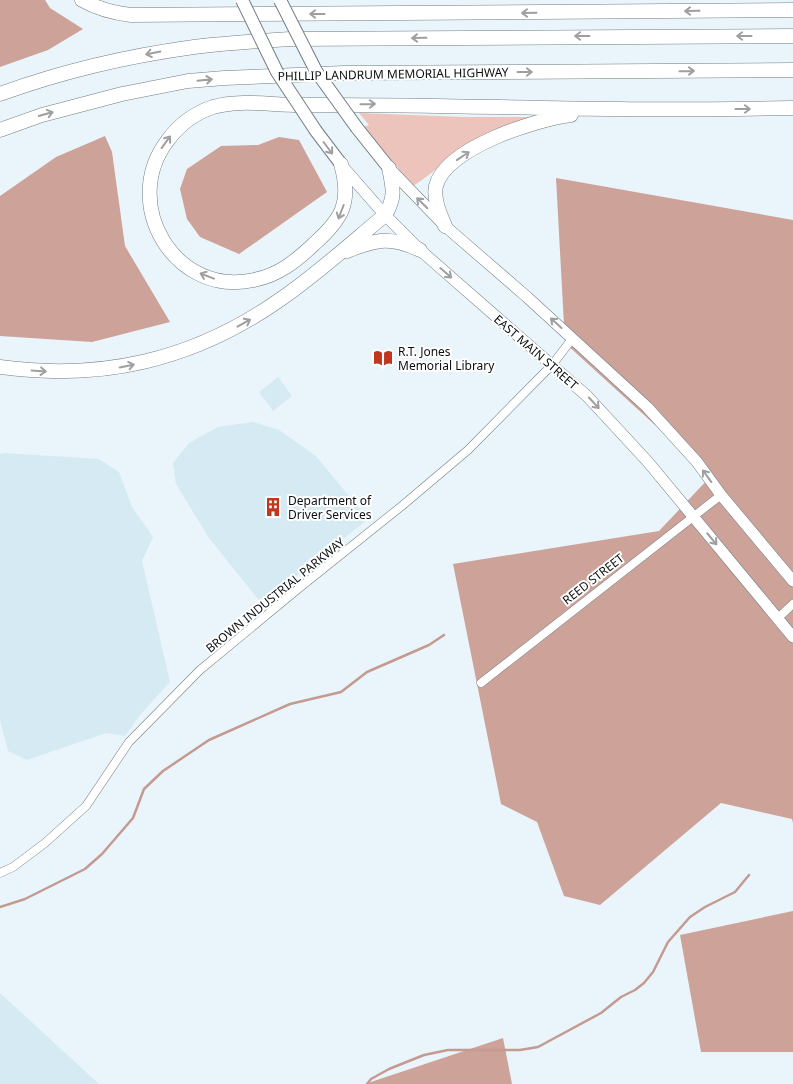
<svg xmlns="http://www.w3.org/2000/svg" width="793" height="1084" viewBox="0 0 793 1084" font-family="'Noto Sans',sans-serif">
  <style>
    .built { fill: #d5eaf2 }
    .green { fill: #ecc4bb }
    .forest { fill: #cca299 }
    .lines { fill: none; stroke-linecap: round; stroke-linejoin: round }
    .stream { stroke: #c49a91; stroke-width: 2.5 }
    .street-casing { stroke: #727d82; stroke-width: 9 }
    .secondary-casing { stroke: #727d82; stroke-width: 12 }
    .primary-casing { stroke: #727d82; stroke-width: 14 }
    .highway-casing { stroke: #727d82; stroke-width: 15 }
    .street { stroke: #fff; stroke-width: 8 }
    .secondary { stroke: #fff; stroke-width: 11 }
    .primary { stroke: #fff; stroke-width: 12 }
    .highway { stroke: #fff; stroke-width: 14 }
    .primary-bridge-casing { stroke: #727d82; stroke-width: 14; stroke-linecap: butt }
    .primary-bridge { stroke: #fff; stroke-width: 12 }
    .oneway { stroke: #9e9fa0 }
    .labels { text-anchor: middle; dominant-baseline: central; stroke-width: 4; stroke-linejoin: round; paint-order: stroke }
    .street-label { font-size: 12px; fill: #0c1012; stroke: #fff }
    .poi-label { font-size: 12px; fill: #0c1012; stroke: #fff; text-anchor: start }
  </style>
  <rect width="100%" height="100%" fill="#e9f5fa"/>
  <path class="built" d="M 278,377 L 292,396 L 273,411 L 259,392 Z
    M 253,422 L 279,430 L 316,456 L 368,519 L 262,604 L 209,538 L 176,484 L 173,463 L 189,443 L 218,427 Z
    M 4,453 L 99,459 L 119,472 L 132,507 L 153,537 L 142,561 L 170,682 L 140,715 L 125,736 L 106,733 L 27,760 L 8,751 L 0,720 L 0,454 Z
    M 0,993 L 99,1084 L 0,1084 Z"/>
  <path class="green" d="M 359,113 L 465,117 L 531,117 C 513,124 493,130 476,139 C 453,152 436,172 413,186 L 364,127 L 369,125 Z"/>
  <path class="forest" d="M 0,0 L 45,0 L 50,8 L 83,29 L 48,50 L 0,67 Z
    M 105,136 L 112,152 L 125,246 L 170,322 L 92,342 L 0,336 L 0,196 L 56,157 Z
    M 279,137 L 299,140 L 327,192 L 239,254 L 200,237 L 187,219 L 180,189 L 187,169 L 221,146 L 258,145 Z
    M 556,178 L 793,220 L 793,823 L 792,819 L 721,803 L 600,905 L 564,896 L 537,822 L 501,804 L 453,564 L 659,531 L 711,476 L 565,343 Z
    M 793,911 L 793,1052 L 701,1052 L 680,935 Z
    M 503,1038 L 512,1084 L 365,1084 Z"/>
  <g class="lines">
    <path class="stream" d="M 0,907 L 25,899 L 85,869 L 102,854 L 133,818 L 144,789 L 163,771 L 209,740 L 290,704 L 341,692 L 367,672 L 429,645 L 444,635
      M 367,1084 L 371,1079 L 389,1069 L 424,1055 L 448,1050 L 520,1050 L 538,1047 L 601,1013 L 621,997 L 635,990 L 644,983 L 653,972 L 668,942 L 690,917 L 705,907 L 735,892 L 749,875"/>
    <g class="street-casing">
      <path id="street" d="M 778,618 L 793,604
        M 481,683 L 721,495
        M 0,873 L 13,867 L 45,843 L 86,806 L 129,742 L 200,670 L 298,589 L 403,505 L 468,450 L 552,365 L 572,339"/>
    </g>
    <g class="secondary-casing">
      <path id="secondary" d="M 342,166 L 385,215 L 420,250 L 587,396 L 648,462 L 793,637
        M 389,168 L 445,226 L 527,297 L 647,407 L 697,462 L 721,495 L 793,581"/>
    </g>
    <g class="primary-casing">
      <path id="primary" d="M 357,128 L 389,168
        M 316,131 L 341,164"/>
    </g>
    <g class="highway-casing">
      <path id="highway" d="M 82,0 C 98,9 113,13 131,15 L 793,10
        M 0,94 C 63,71 128,56 194,47 C 226,43 258,41 290,39 L 793,36
        M 0,130 L 42,115 L 122,94 L 188,81 L 224,78 L 344,73 L 793,70
        M 341,164 C 352,203 342,219 314,244 C 296,261 279,275 254,280 C 175,298 119,203 168,140 C 179,125 195,113 213,107 C 240,99 271,105 299,105 C 406,104 513,108 620,109 C 678,110 735,109 793,108
        M 445,226 C 440,214 433,199 436,186 C 445,148 537,119 571,115
        M 347,251 C 377,239 391,236 420,250
        M 0,367 C 102,381 193,360 278,301 C 315,276 350,244 385,215 C 396,197 393,188 389,168"/>
    </g>
    <use href="#street" class="street"/>
    <use href="#secondary" class="secondary"/>
    <use href="#primary" class="primary"/>
    <use href="#highway" class="highway"/>
    <g class="primary-bridge-casing">
      <path id="primary-bridge" d="M 242,0 L 277,72 L 316,131
        M 280,0 L 316,71 L 357,128"/>
    </g>
    <use href="#primary-bridge" class="primary-bridge"/>
  </g>
  <defs><path id="oneway-shaft" d="M-6 0H5M1.5-3L5.5 0L1.5 3" fill="none" stroke-width="1.6" stroke-linecap="round" stroke-linejoin="round" transform="scale(1.25)"/></defs>
  <g class="oneway">
    <use href="#oneway-shaft" transform="translate(692 11) rotate(179)"/>
    <use href="#oneway-shaft" transform="translate(529 13) rotate(179)"/>
    <use href="#oneway-shaft" transform="translate(317 14) rotate(180)"/>
    <use href="#oneway-shaft" transform="translate(582 36) rotate(180)"/>
    <use href="#oneway-shaft" transform="translate(744 36) rotate(180)"/>
    <use href="#oneway-shaft" transform="translate(419 38) rotate(179)"/>
    <use href="#oneway-shaft" transform="translate(153 53) rotate(169)"/>
    <use href="#oneway-shaft" transform="translate(687 71) rotate(-1)"/>
    <use href="#oneway-shaft" transform="translate(525 72)"/>
    <use href="#oneway-shaft" transform="translate(205 80) rotate(-6)"/>
    <use href="#oneway-shaft" transform="translate(368 104) rotate(-1)"/>
    <use href="#oneway-shaft" transform="translate(743 109)"/>
    <use href="#oneway-shaft" transform="translate(46 114) rotate(-16)"/>
    <use href="#oneway-shaft" transform="translate(166 142) rotate(-54)"/>
    <use href="#oneway-shaft" transform="translate(328 148) rotate(53)"/>
    <use href="#oneway-shaft" transform="translate(463 156) rotate(-34)"/>
    <use href="#oneway-shaft" transform="translate(422 203) rotate(-135)"/>
    <use href="#oneway-shaft" transform="translate(341 212) rotate(111)"/>
    <use href="#oneway-shaft" transform="translate(446 273) rotate(41)"/>
    <use href="#oneway-shaft" transform="translate(207 276) rotate(-159)"/>
    <use href="#oneway-shaft" transform="translate(244 323) rotate(-29)"/>
    <use href="#oneway-shaft" transform="translate(556 323) rotate(-138)"/>
    <use href="#oneway-shaft" transform="translate(127 366) rotate(-11)"/>
    <use href="#oneway-shaft" transform="translate(39 371) rotate(4)"/>
    <use href="#oneway-shaft" transform="translate(594 403) rotate(47)"/>
    <use href="#oneway-shaft" transform="translate(707 476) rotate(-126)"/>
    <use href="#oneway-shaft" transform="translate(712 539) rotate(50)"/>
  </g>
  <defs>
    <g id="library-bare" transform="scale(1.5)"><path d="M-6-4Q-3-5.5-.7-3.5V5Q-3 3-6 4ZM6-4Q3-5.5 .7-3.5V5Q3 3 6 4Z" fill="#c1361e" stroke="#fff" stroke-width="2.5" paint-order="stroke"/></g>
    <g id="building-bare" transform="scale(1.5)"><path d="M-4-6H4V6H1V3H-1V6H-4ZM-2.5-4.3h1.7v1.8h-1.7ZM.8-4.3h1.7v1.8H.8ZM-2.5-1h1.7V.8h-1.7ZM.8-1h1.7V.8H.8Z" fill="#c1361e" stroke="#fff" stroke-width="2.5" paint-order="stroke"/></g>
  </defs>
  <g fill-rule="evenodd">
    <use href="#library-bare" x="383" y="358"/>
    <use href="#building-bare" x="273" y="507"/>
  </g>
  <g class="labels">
    <g class="street-label">
      <text transform="translate(393 74) rotate(-1)">PHILLIP LANDRUM MEMORIAL HIGHWAY</text>
      <text transform="translate(536 352) rotate(41)">EAST MAIN STREET</text>
      <text transform="translate(593 579) rotate(-38)">REED STREET</text>
      <text transform="translate(275 595) rotate(-39)">BROWN INDUSTRIAL PARKWAY</text>
    </g>
    <g class="poi-label">
      <text x="398" y="351">R.T. Jones<tspan x="398" dy="14">Memorial Library</tspan></text>
      <text x="288" y="500">Department of<tspan x="288" dy="14">Driver Services</tspan></text>
    </g>
  </g>
</svg>
